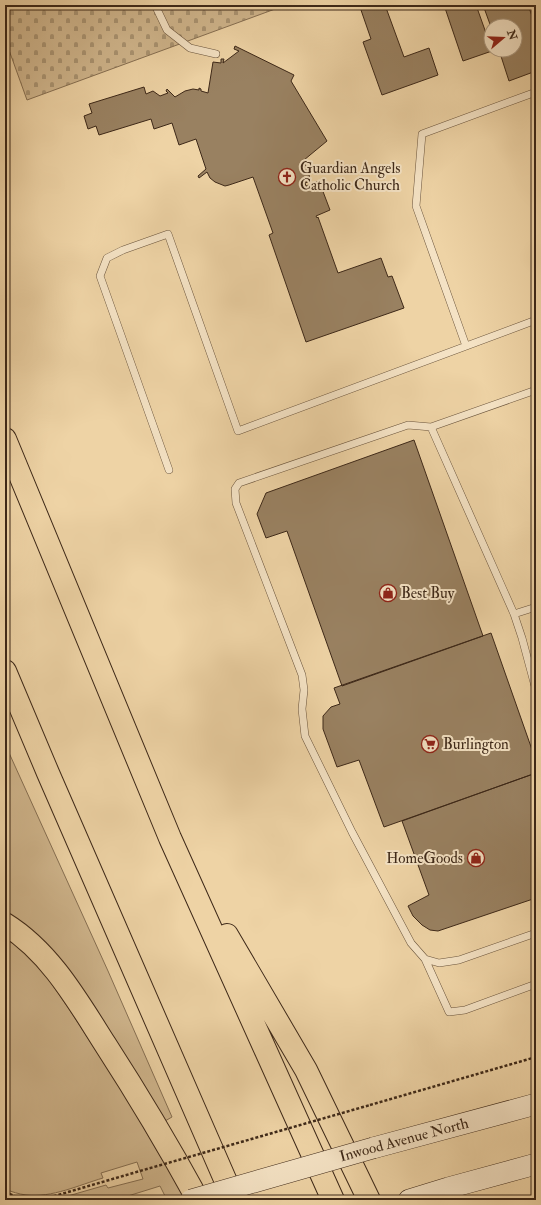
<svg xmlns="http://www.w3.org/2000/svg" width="541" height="1205" viewBox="0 0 541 1205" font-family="'IM FELL Double Pica',serif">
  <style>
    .green { fill: #d0b68d; stroke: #866f52 }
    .cemetery { fill: url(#cemetery-stones); stroke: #866f52 }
    .building { fill: #998161; stroke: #3d2818 }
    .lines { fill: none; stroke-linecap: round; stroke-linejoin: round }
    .service-casing { stroke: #69533b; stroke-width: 8 }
    .secondary-casing { stroke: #3d2818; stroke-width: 22 }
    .motorway-casing { stroke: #3d2818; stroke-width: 24 }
    .path { stroke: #3d2818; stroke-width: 2.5; stroke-dasharray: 3 2; stroke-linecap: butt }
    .service { stroke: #f4e2c4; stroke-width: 7 }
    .secondary { stroke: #f4e2c4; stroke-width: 21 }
    .motorway { stroke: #eed3a5; stroke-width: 22 }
    .secondary-bridge-casing { stroke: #3d2818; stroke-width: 22; stroke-linecap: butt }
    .path-bridge { stroke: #3d2818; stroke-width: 2.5; stroke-dasharray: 3 2; stroke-linecap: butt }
    .secondary-bridge { stroke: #f4e2c4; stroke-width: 21 }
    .labels { text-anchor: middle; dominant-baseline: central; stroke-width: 4; stroke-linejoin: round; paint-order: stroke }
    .poi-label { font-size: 15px; fill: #3d2818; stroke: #f4e2c4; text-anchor: start }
    .street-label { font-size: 15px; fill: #3d2818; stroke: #f4e2c4 }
  </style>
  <defs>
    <pattern id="cemetery-stones" width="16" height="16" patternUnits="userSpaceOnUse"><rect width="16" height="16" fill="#d0b68d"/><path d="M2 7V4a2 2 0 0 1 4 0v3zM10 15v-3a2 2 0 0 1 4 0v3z" fill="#aa9472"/></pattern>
  </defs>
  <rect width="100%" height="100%" fill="#eed3a5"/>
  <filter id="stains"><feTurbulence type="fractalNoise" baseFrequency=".005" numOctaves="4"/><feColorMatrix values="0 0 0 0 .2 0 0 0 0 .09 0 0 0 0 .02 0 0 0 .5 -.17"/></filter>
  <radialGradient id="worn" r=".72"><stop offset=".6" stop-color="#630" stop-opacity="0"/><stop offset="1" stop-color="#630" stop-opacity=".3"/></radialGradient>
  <path class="green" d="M 5,744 L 108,971 L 172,1117 L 165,1121 L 17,920 L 5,913 Z
    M 5,938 L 15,945 L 31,958 L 45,974 L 73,1015 L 127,1099 L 186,1200 L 167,1200 L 160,1186 L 115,1200 L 54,1200 L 106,1185 L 108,1188 L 143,1179 L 137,1162 L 101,1173 L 103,1178 C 79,1185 52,1198 26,1195 C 19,1194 12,1192 5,1189 Z"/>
  <path class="cemetery" d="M 5,5 L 286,5 L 27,100 L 5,39 Z"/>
  <path class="building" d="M 373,5 L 385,5 L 404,57 L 429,48 L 438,75 L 382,95 L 363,42 L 371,39 L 361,10 Z
    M 444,5 L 476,5 L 491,47 L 491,50 L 492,51 L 463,61 Z
    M 483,5 L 528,5 L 536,27 L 536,71 L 509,81 L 499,50 L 515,50 L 515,26 L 491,26 L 491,27 Z
    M 235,46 L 294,75 L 291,81 L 327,141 L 304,160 L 311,181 L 305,183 L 306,186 L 319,181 L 330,210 L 316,216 L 317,218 L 318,217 L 338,273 L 381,258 L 388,277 L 392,276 L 404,308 L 306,342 L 269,235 L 273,233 L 253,177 L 229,185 L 225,186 L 215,182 L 210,178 L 207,172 L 199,178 L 198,176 L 206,169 L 196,139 L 179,145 L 172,123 L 154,129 L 151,119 L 99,135 L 96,126 L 88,129 L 84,116 L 92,113 L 89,104 L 144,87 L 146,94 L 153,91 L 160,96 L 168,93 L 166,91 L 167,89 L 175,97 L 185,91 L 193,89 L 199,90 L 199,88 L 201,89 L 201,91 L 208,93 L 213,62 L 221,63 L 221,59 L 224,59 L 223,63 L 239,51 L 234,49 Z
    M 414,440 L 483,636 L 342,686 L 287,531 L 266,538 L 257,514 L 266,493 Z
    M 491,633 L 536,761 L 536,773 L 384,827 L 359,760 L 337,767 L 323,729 L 323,716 L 331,707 L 340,704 L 334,688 Z
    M 536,773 L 536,898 L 438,931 L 430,930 L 422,925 L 413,916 L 408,906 L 429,895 L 402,821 Z"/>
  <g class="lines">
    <g class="service-casing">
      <path id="service" d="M 155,5 L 167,30 L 190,48 L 216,54
        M 466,346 L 416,206 L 422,134 L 536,92
        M 536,390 L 431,427 L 514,614 L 522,638 L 536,690
        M 431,427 L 408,425 L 239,483 L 235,489 L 236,503 L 302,675 L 304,690 L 302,709 L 305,736 L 352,832 L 411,943 L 425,959 L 439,963 L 459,960 L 536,933
        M 169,470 L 100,276 L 107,258 L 123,250 L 168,234 L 238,431 L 536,320
        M 514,614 L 536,607
        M 425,959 L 449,1012 L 465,1010 L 536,984"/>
    </g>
    <g class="secondary-casing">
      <path id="secondary" d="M 373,1148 L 536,1104
        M 409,1200 L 448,1188 L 536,1164"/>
    </g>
    <g class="motorway-casing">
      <path id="motorway" d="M 5,439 L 170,838 L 333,1200
        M 5,671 L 48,773 L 234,1200
        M 5,924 C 50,952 77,1000 105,1044 C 138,1095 169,1147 198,1200
        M 227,935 L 306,1070 L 369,1200"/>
    </g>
    <path class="path" d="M 370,1105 L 536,1057
      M 5,1192 L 17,1197 L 30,1199 L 51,1197 L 140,1171"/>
    <use href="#service" class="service"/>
    <use href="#secondary" class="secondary"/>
    <use href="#motorway" class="motorway"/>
    <g class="secondary-bridge-casing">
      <path id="secondary-bridge" d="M 191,1200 L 373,1148"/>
    </g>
    <path class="path-bridge" d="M 140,1171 L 370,1105"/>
    <use href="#secondary-bridge" class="secondary-bridge"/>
  </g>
  <defs>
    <g id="church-ring" transform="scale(0.9)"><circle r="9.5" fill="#f4e2c4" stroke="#8f2418" stroke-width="1.5"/><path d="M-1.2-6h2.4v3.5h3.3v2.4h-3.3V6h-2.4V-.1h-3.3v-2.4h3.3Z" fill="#8f2418"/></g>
    <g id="shop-ring" transform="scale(0.9)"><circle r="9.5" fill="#f4e2c4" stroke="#8f2418" stroke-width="1.5"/><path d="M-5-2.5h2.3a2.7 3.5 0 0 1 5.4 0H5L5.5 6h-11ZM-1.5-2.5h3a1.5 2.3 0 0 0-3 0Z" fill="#8f2418"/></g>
    <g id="supermarket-ring" transform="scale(0.9)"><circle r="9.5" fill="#f4e2c4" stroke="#8f2418" stroke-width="1.5"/><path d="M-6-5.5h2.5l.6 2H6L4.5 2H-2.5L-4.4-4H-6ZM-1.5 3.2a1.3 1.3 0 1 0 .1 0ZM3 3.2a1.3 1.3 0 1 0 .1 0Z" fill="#8f2418"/></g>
  </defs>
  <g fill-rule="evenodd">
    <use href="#church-ring" x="287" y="177"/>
    <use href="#shop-ring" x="388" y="593"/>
    <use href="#supermarket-ring" x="430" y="744"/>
    <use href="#shop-ring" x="476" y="858"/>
  </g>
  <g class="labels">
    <g class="poi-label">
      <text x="300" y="168">Guardian Angels<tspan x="300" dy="17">Catholic Church</tspan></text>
      <text x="401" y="593">Best Buy</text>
      <text x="443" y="744">Burlington</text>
      <text x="463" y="858" text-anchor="end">HomeGoods</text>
    </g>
    <g class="street-label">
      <text transform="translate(404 1140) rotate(-15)">Inwood Avenue North</text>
    </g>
  </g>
  <rect width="541" height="1205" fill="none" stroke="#eed3a5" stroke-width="20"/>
  <rect x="6" y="6" width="529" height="1193" fill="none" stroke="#3d2818" stroke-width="2"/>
  <rect x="10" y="10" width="521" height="1185" fill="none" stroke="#3d2818"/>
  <g transform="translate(503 38) rotate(71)"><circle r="19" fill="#f4e2c4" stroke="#ab987f"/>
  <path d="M0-3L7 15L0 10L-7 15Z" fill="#8f2418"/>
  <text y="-6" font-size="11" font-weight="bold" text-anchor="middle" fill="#3d2818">N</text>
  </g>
  <rect width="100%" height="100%" filter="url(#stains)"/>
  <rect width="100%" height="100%" fill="url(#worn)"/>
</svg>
